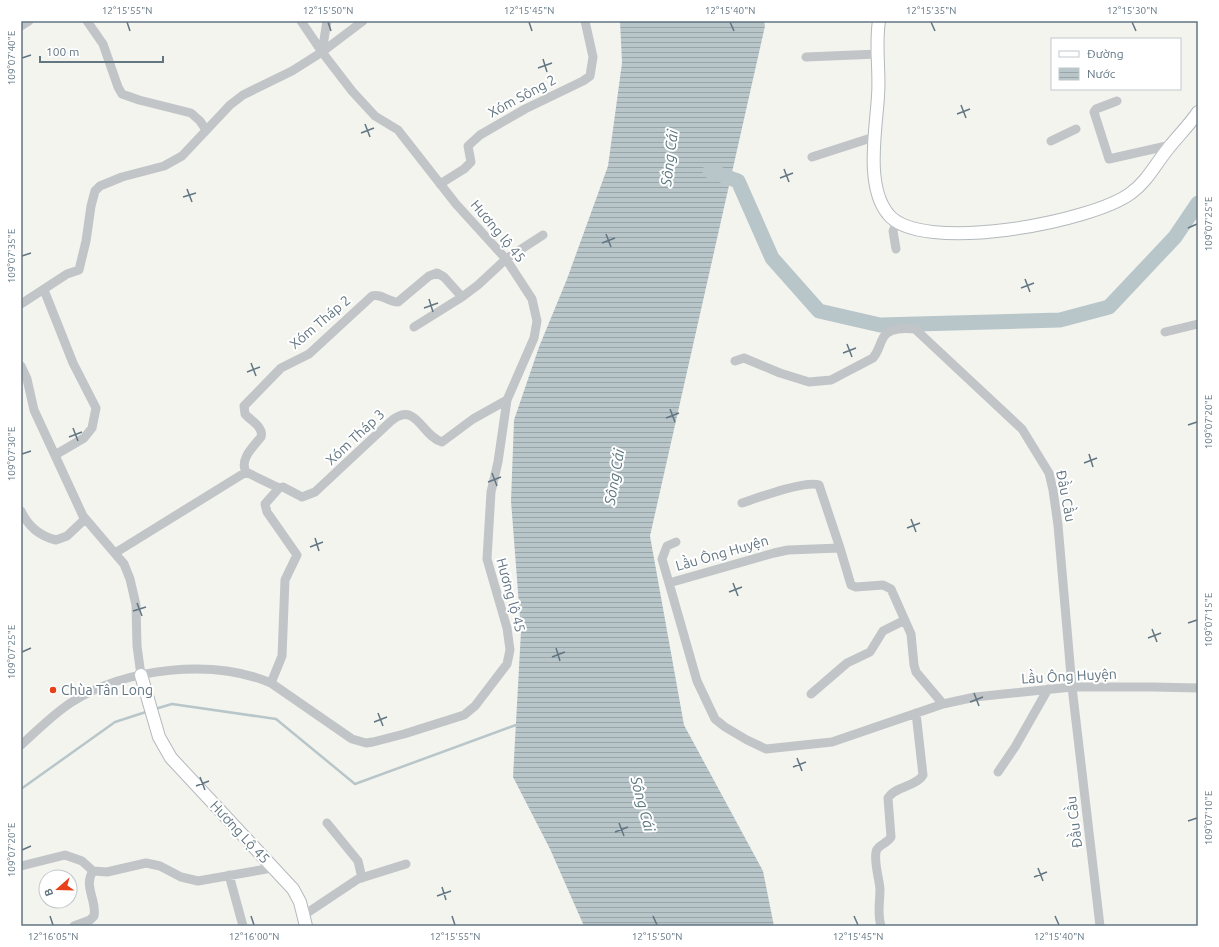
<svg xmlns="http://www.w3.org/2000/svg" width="1219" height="947" viewBox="0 0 1219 947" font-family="Ubuntu,sans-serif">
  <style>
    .water { fill: url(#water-rules) }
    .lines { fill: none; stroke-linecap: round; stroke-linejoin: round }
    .stream { stroke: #b8c6ca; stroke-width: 2.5 }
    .river { stroke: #b8c6ca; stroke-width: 15 }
    .secondary-casing { stroke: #b3b9bd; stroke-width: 14 }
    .street { stroke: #c1c5c8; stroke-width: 9 }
    .secondary { stroke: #fff; stroke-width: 12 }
    .ticks { fill: none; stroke: #617582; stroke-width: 1.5 }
    .poi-dot { fill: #ea4019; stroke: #fff; stroke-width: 1.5 }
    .labels { text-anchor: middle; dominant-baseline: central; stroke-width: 4; stroke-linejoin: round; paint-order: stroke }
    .street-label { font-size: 14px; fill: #617582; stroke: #fff }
    .poi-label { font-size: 14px; fill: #617582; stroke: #fff; text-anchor: start }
    .water-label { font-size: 15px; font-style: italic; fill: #5d7880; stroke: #fff }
    .neatline { fill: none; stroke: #617582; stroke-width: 1.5 }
    .ticks-label { font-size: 10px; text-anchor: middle; fill: #617582 }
  </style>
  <defs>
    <pattern id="water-rules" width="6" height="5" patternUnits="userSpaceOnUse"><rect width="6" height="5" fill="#b8c6ca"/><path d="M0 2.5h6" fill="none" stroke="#99a5a9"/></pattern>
  </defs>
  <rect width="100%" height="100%" fill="#f4f4ef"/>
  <path class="water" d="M 620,21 L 764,21 L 765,26 L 650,536 L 684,725 L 763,871 L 774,926 L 584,926 L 550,849 L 513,777 L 521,631 L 511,501 L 514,420 L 539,347 L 567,279 L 608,166 L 622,63 Z"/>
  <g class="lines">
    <path class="stream" d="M 155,709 L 172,704 L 276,719 L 355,784 L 516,725
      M 21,789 L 115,722 L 149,711"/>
    <path class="river" d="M 710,171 L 738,181 L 772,258 L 819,311 L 880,325 L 1060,320 L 1109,307 L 1175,237 L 1198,203"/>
    <g class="secondary-casing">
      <path id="secondary" d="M 879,21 C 875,45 880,72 878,96 C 876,130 865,186 888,214 C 920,255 1093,222 1131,193 C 1148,181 1157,161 1171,145 C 1180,134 1190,124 1198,112
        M 141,675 L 159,737 L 171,758 L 293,889 L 300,902 L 306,926"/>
    </g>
    <path class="street" d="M 87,21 L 103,44 L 118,87 L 122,94 L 139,100 L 191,113 L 200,121 L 206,130
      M 21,26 L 29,21
      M 322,52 L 363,21
      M 806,57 L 878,54
      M 1117,101 L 1096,109 L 1094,112 L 1109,159 L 1171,145
      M 1051,141 L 1076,129
      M 812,157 L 874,137
      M 440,184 L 464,169 L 471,162 L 468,146 L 480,135 L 525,109 L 583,81 L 590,76 L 593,57 L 585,21
      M 896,249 L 893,231 L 897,222
      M 44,290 L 73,363 L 96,408 L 92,428 L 84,438 L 55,455
      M 21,304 L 67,274 L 79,270 L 86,241 L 91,206 L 95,191 L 100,186 L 122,177 L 164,166 L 182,156 L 230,105 L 243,95 L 292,71 L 322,52 L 327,21
      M 414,327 L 462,297
      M 1165,332 L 1198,324
      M 735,361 L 744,358 L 780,373 L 809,382 L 831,380 L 873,358 C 879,351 879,345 883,338 C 888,328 905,328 915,329 L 1022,429 L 1049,473 L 1053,490 L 1058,525 L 1072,687 L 1100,926
      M 21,366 L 27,379 L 34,410 L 83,516 L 124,564 L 130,579 L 136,605 L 137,646 L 141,675
      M 246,472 L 279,488
      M 742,503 C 757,498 806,480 819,485 L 840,548
      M 21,511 C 28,526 39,536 56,540 L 67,536 L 85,519
      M 115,553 L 246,472 C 239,459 254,446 261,437 C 264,427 251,421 245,414 L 244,406 L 281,368 L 309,354 L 372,296 C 381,293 388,302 398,302 L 429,276 L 437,273 L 444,277 L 462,297 L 478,285 L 506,259 L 543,235
      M 669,583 L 662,559 L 667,546 L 676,542
      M 271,683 L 282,656 L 285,580 L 297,555 L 267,512 L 265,504 L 279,488 L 283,487 L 302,497 L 315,492 L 390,422 C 416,399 421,436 442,442 L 473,419 L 507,400
      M 811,694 L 847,663 L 870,652 L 883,631 L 905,620
      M 943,704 L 916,672 L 914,665 L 911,634 L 891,589 L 883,585 L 856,587 L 851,585 L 840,548 L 788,550 L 774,553 L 669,583 L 697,681 L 715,719 L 725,727 L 747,740 L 766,749 L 832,742 L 943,704 L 975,697 L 1072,687 L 1153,687 L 1198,688
      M 21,745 C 37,731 53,714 72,702 C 126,668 212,658 271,683 L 352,739 L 366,743 L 373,742 L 404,734 L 464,715 L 475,706 L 507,664 L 510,650 L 507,628 L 487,559 L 491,492 L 498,462 L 507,400 L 534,338 L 537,321 L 532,299 L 506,259 L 456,204 L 398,130 L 375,116 L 352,91 L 322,52 L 301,21
      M 998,772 L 1015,747 L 1048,689
      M 327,823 L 358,861 L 362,878
      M 21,866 L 65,855 L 82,861 L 93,871 L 107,872 L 146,863 L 160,866 L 181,877 L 198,881 L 272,868
      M 229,875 L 243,926
      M 304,915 L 358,879 L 406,864
      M 74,926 L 90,920 L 94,916 C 97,900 83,886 93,871
      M 881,926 C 877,913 880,903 880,889 C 879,878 874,863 876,852 C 877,845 887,844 891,837 L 888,798 C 895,786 916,787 923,775 L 916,713"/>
    <use href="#secondary" class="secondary"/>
  </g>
  <path class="ticks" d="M 127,22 L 130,31M 328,22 L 331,31M 529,22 L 532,31M 730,22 L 734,31M 931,22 L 935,31M 1132,22 L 1136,31M 22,58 L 31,55M 543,59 L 547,72M 538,68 L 552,63M 961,105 L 966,118M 957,114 L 970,109M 365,124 L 370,137M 361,133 L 374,128M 784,169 L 789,182M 780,178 L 793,173M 187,189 L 192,202M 183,197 L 196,193M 1188,228 L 1197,224M 606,234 L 611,247M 602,243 L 615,238M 22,256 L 31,253M 1025,279 L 1030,292M 1021,288 L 1034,283M 429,299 L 433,312M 424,308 L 438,303M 847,344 L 852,357M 843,353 L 856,348M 251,363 L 256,376M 247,372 L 260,367M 670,409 L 675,422M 666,418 L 679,413M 1188,425 L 1197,422M 73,428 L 78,441M 69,437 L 82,432M 22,454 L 31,451M 1089,454 L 1093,467M 1084,463 L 1097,458M 492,473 L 497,486M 488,482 L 501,477M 911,519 L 916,532M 907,528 L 920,523M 315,538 L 319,551M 310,547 L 323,542M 733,583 L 738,596M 729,592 L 742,587M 137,603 L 142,616M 133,611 L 146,607M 1188,623 L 1197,620M 1152,629 L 1157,642M 1148,638 L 1161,633M 556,648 L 560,661M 22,652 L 31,648M 552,657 L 565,652M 974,693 L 979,706M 970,702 L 983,697M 378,713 L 383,726M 374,722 L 387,717M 797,758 L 802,771M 793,767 L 806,762M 200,777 L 205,790M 196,786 L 209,781M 1188,821 L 1197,818M 619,823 L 624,836M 615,832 L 628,827M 22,850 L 31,846M 1038,868 L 1043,881M 1034,877 L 1047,872M 442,887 L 446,900M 437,896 L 451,891M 50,916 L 53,925M 251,916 L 254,925M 452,916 L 455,925M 653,916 L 657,925M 854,916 L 858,925M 1055,916 L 1059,925"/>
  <circle class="poi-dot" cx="53" cy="690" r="4"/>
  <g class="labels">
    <g class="street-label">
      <text transform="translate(522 96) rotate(-28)">Xóm Sông 2</text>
      <text transform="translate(498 231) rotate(50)">Hương lộ 45</text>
      <text transform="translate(320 322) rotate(-40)">Xóm Tháp 2</text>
      <text transform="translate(355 437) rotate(-43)">Xóm Tháp 3</text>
      <text transform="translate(1066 496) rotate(79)">Đầu Cầu</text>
      <text transform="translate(722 553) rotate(-16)">Lầu Ông Huyện</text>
      <text transform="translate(511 595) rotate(75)">Hương lộ 45</text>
      <text transform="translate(1069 676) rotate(-3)">Lầu Ông Huyện</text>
      <text transform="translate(1074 822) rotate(-97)">Đầu Cầu</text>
      <text transform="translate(240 832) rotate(47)">Hương Lộ 45</text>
    </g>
    <g class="poi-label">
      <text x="61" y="690">Chùa Tân Long</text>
    </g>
    <g class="water-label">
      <text transform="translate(669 158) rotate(-83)">Sông Cái</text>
      <text transform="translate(614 477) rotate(-80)">Sông Cái</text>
      <text transform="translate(643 804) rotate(75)">Sông Cái</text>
    </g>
  </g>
  <rect width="1219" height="947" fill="none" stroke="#ffffff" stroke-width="44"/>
  <rect x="1051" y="38" width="130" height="52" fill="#ffffff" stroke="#c0c8cd"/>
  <rect x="1059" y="51" width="20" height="6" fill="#ffffff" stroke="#c0c8cd"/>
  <text x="1087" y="58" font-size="12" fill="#617582">Đường</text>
  <rect x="1059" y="68" width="20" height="12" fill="url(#water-rules)" stroke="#c0c8cd"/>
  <text x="1087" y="78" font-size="12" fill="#617582">Nước</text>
  <g transform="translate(58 889) rotate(250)"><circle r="19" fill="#ffffff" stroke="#c0c8cd"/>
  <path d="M0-3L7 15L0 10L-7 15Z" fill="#ea4019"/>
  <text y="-6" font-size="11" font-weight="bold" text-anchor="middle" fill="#617582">B</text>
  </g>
  <path d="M40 56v6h123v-6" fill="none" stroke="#617582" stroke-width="2"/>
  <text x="46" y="56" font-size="12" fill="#617582" stroke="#ffffff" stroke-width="3" paint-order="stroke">100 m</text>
  <rect x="22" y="22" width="1175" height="903" class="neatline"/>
  <g class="ticks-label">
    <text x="127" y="14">12°15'55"N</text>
    <text x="328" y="14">12°15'50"N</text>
    <text x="529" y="14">12°15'45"N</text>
    <text x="730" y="14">12°15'40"N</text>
    <text x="931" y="14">12°15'35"N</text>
    <text x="1132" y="14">12°15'30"N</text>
    <text transform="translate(11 58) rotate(-90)" y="4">109°07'40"E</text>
    <text transform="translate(1208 224) rotate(-90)" y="4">109°07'25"E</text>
    <text transform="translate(11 256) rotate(-90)" y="4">109°07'35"E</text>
    <text transform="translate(1208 422) rotate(-90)" y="4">109°07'20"E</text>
    <text transform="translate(11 454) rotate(-90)" y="4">109°07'30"E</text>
    <text transform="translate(1208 620) rotate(-90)" y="4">109°07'15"E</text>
    <text transform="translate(11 652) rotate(-90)" y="4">109°07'25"E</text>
    <text transform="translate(1208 818) rotate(-90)" y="4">109°07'10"E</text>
    <text transform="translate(11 850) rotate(-90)" y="4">109°07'20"E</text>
    <text x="53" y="940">12°16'05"N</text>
    <text x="254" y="940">12°16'00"N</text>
    <text x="455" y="940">12°15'55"N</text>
    <text x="657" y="940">12°15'50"N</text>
    <text x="858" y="940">12°15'45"N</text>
    <text x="1059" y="940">12°15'40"N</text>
  </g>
</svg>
